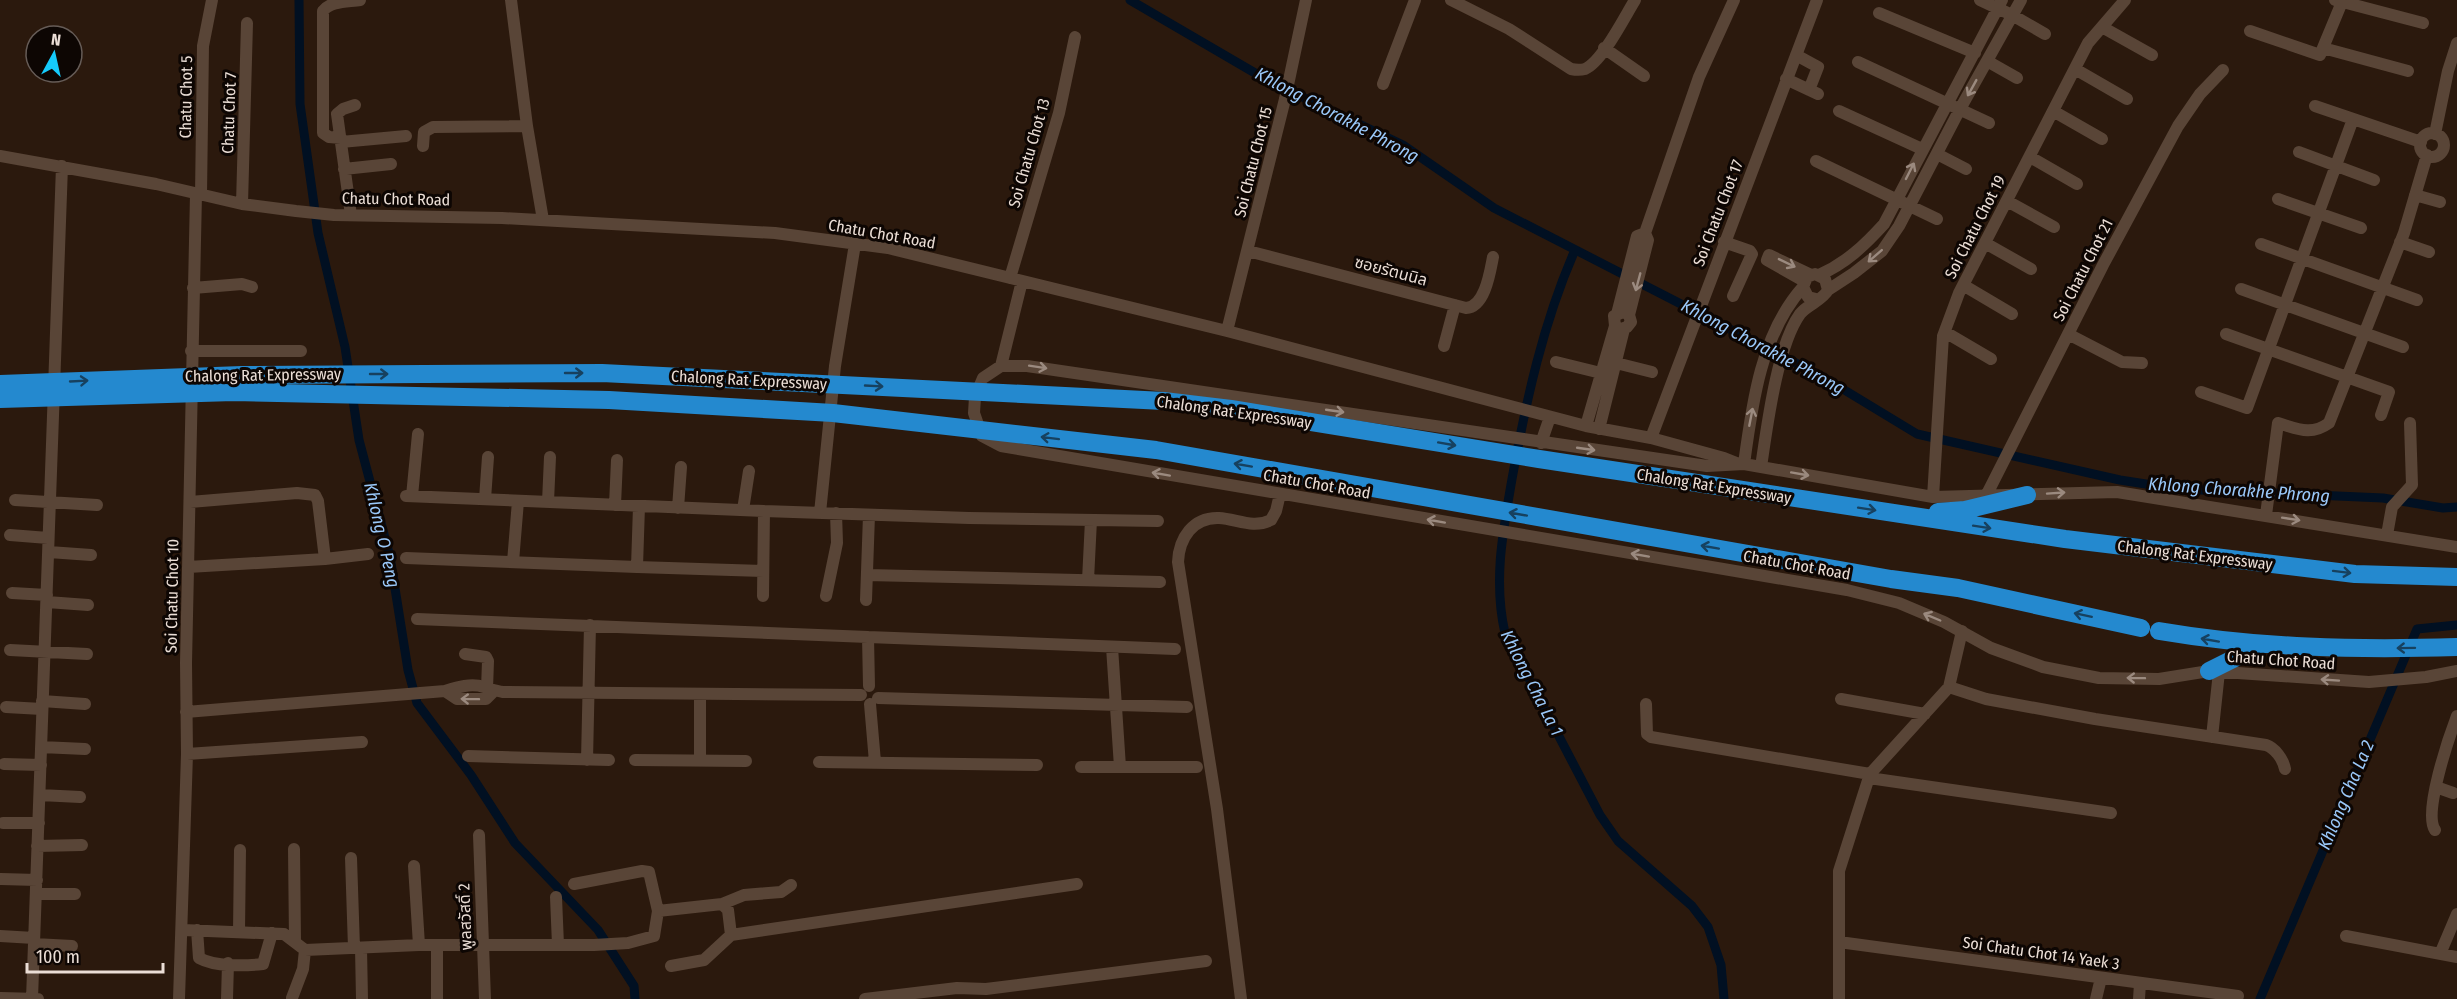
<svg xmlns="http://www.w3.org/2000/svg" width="2457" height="999" viewBox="0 0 2457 999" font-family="'Fira Sans Condensed','Noto Sans Thai',sans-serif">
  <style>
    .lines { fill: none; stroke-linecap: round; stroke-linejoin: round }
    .canal { stroke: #011022; stroke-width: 9 }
    .minor { stroke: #594537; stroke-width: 12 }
    .highway { stroke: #2489cf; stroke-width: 18 }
    .oneway { stroke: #9b8a7f }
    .oneway2 { stroke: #17415f }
    .labels { text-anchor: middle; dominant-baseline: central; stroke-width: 6; stroke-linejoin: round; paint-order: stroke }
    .street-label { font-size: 16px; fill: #ebded6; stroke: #0d0603 }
    .water-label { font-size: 18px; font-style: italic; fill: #9ac8f9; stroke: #0d0603 }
  </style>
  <rect width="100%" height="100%" fill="#2b190d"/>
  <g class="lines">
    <path class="canal" d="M 299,0 L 300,104 L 318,233 L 345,347 L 359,440 L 390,557 L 408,670 L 417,703 L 471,775 L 515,843 L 598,930 L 634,986 L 635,999
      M 1130,0 L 1267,80 L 1403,145 L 1494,208 L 1823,377 L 1917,434 L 2120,480 L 2178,489 L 2383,498 L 2443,508 L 2457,507
      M 1575,250 C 1543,323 1526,401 1512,479 C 1503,531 1493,581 1505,633 L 1600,815 L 1618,841 L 1692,906 L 1708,927 L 1721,965 L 1724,999
      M 2260,999 L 2417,629 L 2457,625"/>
    <path class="minor" d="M 511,0 L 527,126 L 543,220
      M 1451,0 L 1509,29 L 1571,69 C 1576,70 1581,70 1585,69 C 1602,62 1625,16 1635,0
      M 1980,0 L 2012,15 L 2045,34
      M 2335,0 L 2423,23
      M 1879,13 L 1975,53
      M 2102,27 L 2152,55
      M 2250,31 L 2320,55 L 2342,2
      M 1604,48 L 1644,76
      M 2323,48 L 2408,71
      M 1796,55 L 1818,67 L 1809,90
      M 1987,61 L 2017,78
      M 1858,62 L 1989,123
      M 2075,69 L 2127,99
      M 1786,79 L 1818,94
      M 1383,84 L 1415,0
      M 2315,106 L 2421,142
      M 1839,111 L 1922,149
      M 2053,111 L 2102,139
      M2420 145a12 12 0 1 1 24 0a12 12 0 1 1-24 0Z
      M 2435,134 L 2448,71 L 2457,43
      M 341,138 L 329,137 L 323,133 L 323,11 C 330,1 349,2 360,0
      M 341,142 L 406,136
      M 423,146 L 424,132 L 433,127 L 527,126
      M 2299,152 L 2374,180
      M 1937,154 L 1966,169
      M 0,156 L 156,184 L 242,204 L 296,211 L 334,215 L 502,218 L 775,233 L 888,248 L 1227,331 L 1586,426 L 1651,438 L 1724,458 L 1739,464
      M 2030,157 L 2077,184
      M 1816,161 L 1937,219
      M 344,169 L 391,164
      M 201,195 L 203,46 L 212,0
      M 2415,195 L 2440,202
      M 2278,199 L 2361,228
      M 2007,201 L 2054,227
      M 242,204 L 247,23
      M 351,215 L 337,114 L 343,109 L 355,105
      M 1724,242 L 1750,251 L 1752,254 L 1733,296
      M 2400,242 L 2429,252
      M 1985,243 L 2031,269
      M 2261,244 L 2417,300
      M 1248,251 L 1466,308 C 1485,307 1490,272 1493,257
      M 1819,275 C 1846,263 1864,246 1884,224 L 2002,0
      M 1010,278 L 1059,113 L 1075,37
      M 1804,281 L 1767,260 L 1769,255 L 1811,275
      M 1963,285 L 2012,314
      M 193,288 L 242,284 L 252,287
      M 2241,289 L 2403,347
      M 1828,290 L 1854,273 L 1882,251 L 1899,226 L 1960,109 L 2021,0
      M 1617,314 L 1637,236 L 1645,233
      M 1629,315 L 1648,240 L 1645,233 L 1699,77 L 1734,0
      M 1227,331 L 1285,99 L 1306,0
      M 1945,332 L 1991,359
      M 2068,334 L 2122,362 L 2142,363
      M 2226,334 L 2389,392 L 2381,415
      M 1444,346 L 1455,305
      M 191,351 L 301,351
      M 1556,362 L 1609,375
      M 1616,363 L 1652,372
      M 1001,366 L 1022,281
      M 2201,392 L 2247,408 L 2353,119
      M 1586,426 L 1615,326 L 1614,316 L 1623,312 L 1629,315 L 1631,322 L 1627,327 L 1621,329 L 1615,326
      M 1599,429 L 1624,329
      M 1651,438 L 1817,0
      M 1541,443 L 1550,417
      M 1744,464 C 1752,404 1761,334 1803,287
      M 1761,467 C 1767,427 1777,346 1800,314 C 1808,304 1822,301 1828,290 L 1825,279 L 1815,274 L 1807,277 L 1803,287 L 1808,297 L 1816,299
      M 1987,494 L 2103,265 L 2178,126 L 2200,94 L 2223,70
      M 406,496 L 764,511
      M 412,496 L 418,434
      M 1933,497 L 1943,336 L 1959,293 L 2088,43 L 2125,0
      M 485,499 L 488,457
      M 15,500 L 97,505
      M 190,502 L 297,493 L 315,495 L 318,501 L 325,559
      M 548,502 L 550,457
      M 615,505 L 617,460
      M 639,506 L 637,567 L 763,571
      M 678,508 L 681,467
      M 743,510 L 749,471
      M 820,513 L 835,366 L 855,244
      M 2266,515 L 2278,423 C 2298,429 2311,436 2329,423 L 2404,233 L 2427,155
      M 10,535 L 48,538
      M 2387,535 L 2392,507 L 2412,485 L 2410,423
      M 2457,547 L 2117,492 L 1933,497 L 1744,464 L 1707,466 L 1027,366 L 1001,366 L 983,378 L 975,397 L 974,413 L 982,436 L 1001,446 L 1847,590 L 1899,603 L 1944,622 L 1991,648 L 2043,667 L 2099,678 L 2159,679 L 2209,671 L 2369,682 L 2426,677 L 2457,671
      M 49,552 L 91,555
      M 406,558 L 637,567
      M 513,562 L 518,501
      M 188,567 L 325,559 L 368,554
      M 867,575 L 1160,582
      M 1088,580 L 1091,520
      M 12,593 L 47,595
      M 763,596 L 764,511 L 969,518 L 1158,521
      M 826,596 L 837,543 L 836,513
      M 866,600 L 869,515
      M 47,602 L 88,605
      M 417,619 L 868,637 L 869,686
      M 868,637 L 1175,649
      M 10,650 L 87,654
      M 465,654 L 486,657 L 488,661 L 487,689
      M 1949,687 L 1986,699 L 2095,719 L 2266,745 C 2275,748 2283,759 2285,769
      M 445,691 L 457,699 L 486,699 L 494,691
      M 878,698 L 1187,707
      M 1841,699 L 1925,714
      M 42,701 L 85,704
      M 870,704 L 875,762
      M 1646,704 L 1647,734 L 1651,737 L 1870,774
      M 6,707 L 42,709
      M 186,712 L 445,691 C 458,687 471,683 484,687 C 491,689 496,691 503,692 L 861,695
      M 2212,737 L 2219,672
      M 41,747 L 85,749
      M 187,754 L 362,742
      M 468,756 L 609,760
      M 587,760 L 590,625
      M 635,760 L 746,761
      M 700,760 L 700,694
      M 819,762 L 1037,765
      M 4,764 L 41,765
      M 1081,767 L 1120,767 L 1112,647
      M 1120,767 L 1197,767
      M 1869,778 L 2111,813
      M 2436,787 L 2453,793
      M 40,795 L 80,797
      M 3,823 L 39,823
      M 2435,830 C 2423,813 2449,737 2457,716
      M 479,835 L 485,999
      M 37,846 L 82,845
      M 294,849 L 295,941
      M 351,858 L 354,948
      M 414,866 L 419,945
      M 1,879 L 37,880
      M 36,894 L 75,894
      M 556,897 L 558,945
      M 722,904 L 728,910 L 731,935
      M 658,911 L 722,904 L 744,895 L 781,892 L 791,885
      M 183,930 L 284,934 L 305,950 L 419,945 L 594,945 L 628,943 L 654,936 L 658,911 L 649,872 L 642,871 L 574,884
      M 197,930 L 199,958 C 215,967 245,966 263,964 L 272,933
      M 239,931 L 240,850
      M 0,936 L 34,938
      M 2346,936 L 2457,957
      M 1839,942 L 2238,996
      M 34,944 L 72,946
      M 361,948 L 362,999
      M 2440,954 L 2457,914
      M 671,966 L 704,960 L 731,935 L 1077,884
      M 1,998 L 38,999
      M 292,998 L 303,969 L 305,950
      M 32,999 L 62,166
      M 179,999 L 187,754 L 186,663 L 196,194
      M 227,999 L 228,963
      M 437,999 L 437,945
      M 865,999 L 957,988 L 986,989 L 1206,961
      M 1241,999 L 1217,809 L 1178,562 C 1179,538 1193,517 1219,518 C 1237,519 1253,529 1271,520 L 1276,511 L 1280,494
      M 1839,999 L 1839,871 L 1870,774 L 1949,687 L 1962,631
      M 2096,999 L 2101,978
      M 2139,999 L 2140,983"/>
    <path class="highway" d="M 0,384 L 242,375 L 602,373 L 1164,401 L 1231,409 L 1539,459 L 2065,539 L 2355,574 L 2457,577
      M 0,399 L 234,392 L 609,400 L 833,413 L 1156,450 L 1891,579 L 1958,588 L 2141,628
      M 1938,512 L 1965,510 L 2027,495
      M 2159,631 C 2259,648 2356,650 2457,647
      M 2209,671 L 2261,645"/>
  </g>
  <defs><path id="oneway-shaft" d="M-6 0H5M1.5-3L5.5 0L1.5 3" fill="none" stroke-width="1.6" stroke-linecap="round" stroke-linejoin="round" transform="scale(1.5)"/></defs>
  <g class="oneway">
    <use href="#oneway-shaft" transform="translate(1972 88) rotate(119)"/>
    <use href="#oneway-shaft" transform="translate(1910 171) rotate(-63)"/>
    <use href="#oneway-shaft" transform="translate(1875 256) rotate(139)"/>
    <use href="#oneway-shaft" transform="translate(1787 263) rotate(26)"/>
    <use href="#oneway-shaft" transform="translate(1638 282) rotate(105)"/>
    <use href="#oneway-shaft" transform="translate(1038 367) rotate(9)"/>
    <use href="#oneway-shaft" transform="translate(1335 411) rotate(8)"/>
    <use href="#oneway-shaft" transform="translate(1751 417) rotate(-79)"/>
    <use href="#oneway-shaft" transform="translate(1586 449) rotate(8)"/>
    <use href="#oneway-shaft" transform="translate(1161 474) rotate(-170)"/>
    <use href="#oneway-shaft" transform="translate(1800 474) rotate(10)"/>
    <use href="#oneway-shaft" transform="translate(2056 493) rotate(-4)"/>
    <use href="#oneway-shaft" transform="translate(2291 519) rotate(9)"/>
    <use href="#oneway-shaft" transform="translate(1436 521) rotate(-170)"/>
    <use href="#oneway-shaft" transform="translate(1640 555) rotate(-170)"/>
    <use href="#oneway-shaft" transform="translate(1932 617) rotate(-157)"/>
    <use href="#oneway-shaft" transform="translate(2136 678) rotate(-179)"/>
    <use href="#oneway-shaft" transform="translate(2330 680) rotate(-176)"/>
    <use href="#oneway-shaft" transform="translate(470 699) rotate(-179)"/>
  </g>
  <g class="oneway2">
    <use href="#oneway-shaft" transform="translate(574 373)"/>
    <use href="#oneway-shaft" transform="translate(379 374)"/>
    <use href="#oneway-shaft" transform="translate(79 381) rotate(-3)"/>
    <use href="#oneway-shaft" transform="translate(874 386) rotate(3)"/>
    <use href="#oneway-shaft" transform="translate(1050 438) rotate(-173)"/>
    <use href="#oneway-shaft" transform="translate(1447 444) rotate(10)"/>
    <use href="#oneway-shaft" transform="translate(1243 465) rotate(-170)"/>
    <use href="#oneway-shaft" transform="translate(1867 509) rotate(9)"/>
    <use href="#oneway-shaft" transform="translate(1518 514) rotate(-170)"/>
    <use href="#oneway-shaft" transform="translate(1982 527) rotate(9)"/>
    <use href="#oneway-shaft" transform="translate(1710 547) rotate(-170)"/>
    <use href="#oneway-shaft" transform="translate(2342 572) rotate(7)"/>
    <use href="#oneway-shaft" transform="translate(2083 615) rotate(-168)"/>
    <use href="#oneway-shaft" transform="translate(2210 640) rotate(-170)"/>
    <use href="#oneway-shaft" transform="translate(2406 648) rotate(179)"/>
  </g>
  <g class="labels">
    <g class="street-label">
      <text transform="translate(186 97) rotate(-89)">Chatu Chot 5</text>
      <text transform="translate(229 113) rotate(-88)">Chatu Chot 7</text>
      <text transform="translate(1029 153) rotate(-74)">Soi Chatu Chot 13</text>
      <text transform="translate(1253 162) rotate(-76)">Soi Chatu Chot 15</text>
      <text transform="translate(396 199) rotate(1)">Chatu Chot Road</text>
      <text transform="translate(1718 213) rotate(-69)">Soi Chatu Chot 17</text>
      <text transform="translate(1975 227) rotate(-63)">Soi Chatu Chot 19</text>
      <text transform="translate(882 234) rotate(10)">Chatu Chot Road</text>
      <text transform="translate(2083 270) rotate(-63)">Soi Chatu Chot 21</text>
      <text transform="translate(1391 271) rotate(15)">ซอยรัตนนิล</text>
      <text transform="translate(263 375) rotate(-1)">Chalong Rat Expressway</text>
      <text transform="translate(749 380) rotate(3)">Chalong Rat Expressway</text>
      <text transform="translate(1234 412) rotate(8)">Chalong Rat Expressway</text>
      <text transform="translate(1317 484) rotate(10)">Chatu Chot Road</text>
      <text transform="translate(1714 486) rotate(9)">Chalong Rat Expressway</text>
      <text transform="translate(2195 555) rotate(7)">Chalong Rat Expressway</text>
      <text transform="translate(1797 565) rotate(10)">Chatu Chot Road</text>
      <text transform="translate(172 596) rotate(-89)">Soi Chatu Chot 10</text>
      <text transform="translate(2281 660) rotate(4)">Chatu Chot Road</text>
      <text transform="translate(465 917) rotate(-92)">พูลสวัสดิ์ 2</text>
      <text transform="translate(2041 953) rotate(8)">Soi Chatu Chot 14 Yaek 3</text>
    </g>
    <g class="water-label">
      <text transform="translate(1337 115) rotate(28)">Khlong Chorakhe Phrong</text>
      <text transform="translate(1763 347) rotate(28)">Khlong Chorakhe Phrong</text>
      <text transform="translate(2239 490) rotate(4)">Khlong Chorakhe Phrong</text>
      <text transform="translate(382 535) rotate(77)">Khlong O Peng</text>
      <text transform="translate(1532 683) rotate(63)">Khlong Cha La 1</text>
      <text transform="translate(2346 795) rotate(-67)">Khlong Cha La 2</text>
    </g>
  </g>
  <g transform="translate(54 54) rotate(8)"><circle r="28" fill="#0d0603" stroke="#665c57" stroke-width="1.5"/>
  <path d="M0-4.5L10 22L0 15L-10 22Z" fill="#15cafb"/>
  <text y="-9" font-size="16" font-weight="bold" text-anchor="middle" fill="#ebded6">N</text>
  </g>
  <path d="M27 963v9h136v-9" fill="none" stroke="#ebded6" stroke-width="3"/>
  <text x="36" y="963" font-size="18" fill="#ebded6" stroke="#0d0603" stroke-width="4.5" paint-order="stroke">100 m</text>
</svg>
